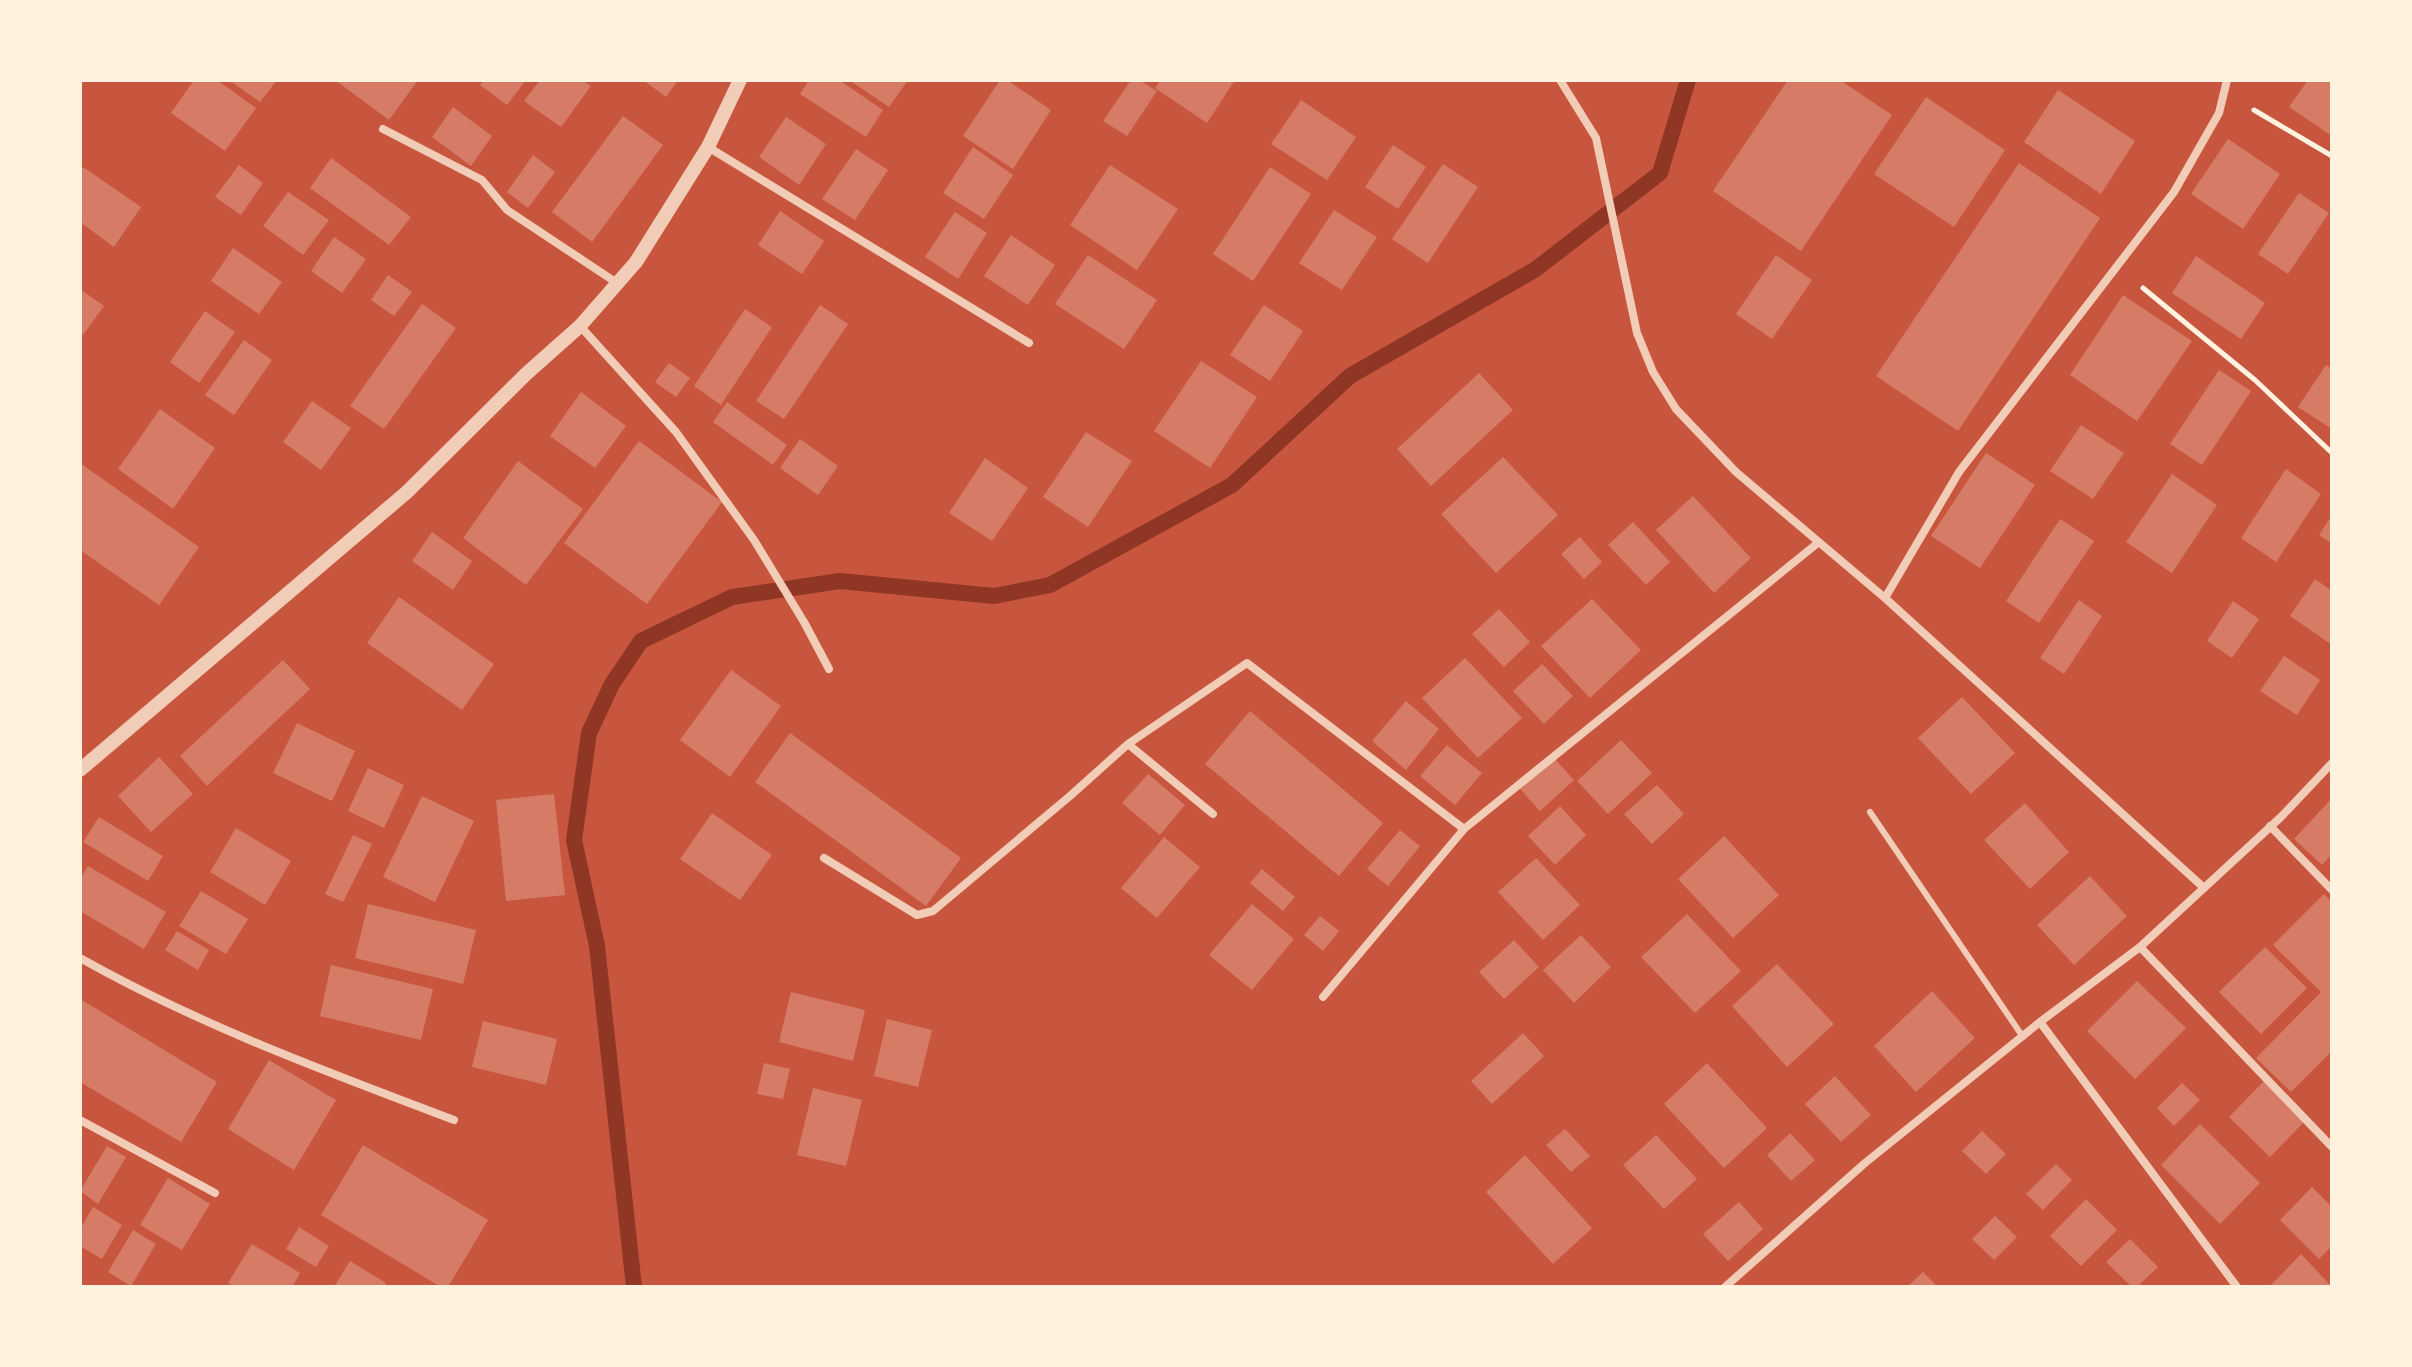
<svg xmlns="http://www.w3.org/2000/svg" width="2412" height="1367" viewBox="0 0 2412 1367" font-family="'Noto Serif',serif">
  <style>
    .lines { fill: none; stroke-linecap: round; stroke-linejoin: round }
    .stream { stroke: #8f3625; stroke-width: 16 }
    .building { fill: #d67c66 }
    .path { stroke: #fff3e0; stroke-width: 5 }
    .service { stroke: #f1ccb7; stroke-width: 6 }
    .minor { stroke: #f1ccb7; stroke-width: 8 }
    .tertiary { stroke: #f1ccb7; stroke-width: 14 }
  </style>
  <rect width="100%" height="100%" fill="#c8553d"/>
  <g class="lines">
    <path class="stream" d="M 634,1287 L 597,946 L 574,840 L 589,733 L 612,684 L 641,641 L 732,597 L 840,581 L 994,596 L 1050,585 L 1232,485 L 1350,376 L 1536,269 L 1660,173 L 1688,80"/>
  </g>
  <path class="building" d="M 194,80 L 217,80 L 256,108 L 225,151 L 171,113 Z
    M 229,80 L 277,80 L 260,102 Z
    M 335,80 L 418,80 L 389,120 Z
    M 484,80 L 526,80 L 507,105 L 480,85 Z
    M 540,80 L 582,80 L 591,86 L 561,127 L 524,101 Z
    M 643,80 L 678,80 L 666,97 Z
    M 809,80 L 839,80 L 883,110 L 866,137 L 800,94 Z
    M 849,80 L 908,80 L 889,107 Z
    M 1000,80 L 1007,80 L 1051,110 L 1013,169 L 963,136 Z
    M 1131,80 L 1139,80 L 1157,91 L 1127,136 L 1103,121 Z
    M 1161,80 L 1235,80 L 1207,123 L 1155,88 Z
    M 1788,80 L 1840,80 L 1892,115 L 1801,251 L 1713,191 Z
    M 2308,80 L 2332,80 L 2332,136 L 2289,107 Z
    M 2058,90 L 2135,141 L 2101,194 L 2024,142 Z
    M 1926,97 L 2005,150 L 1954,227 L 1874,174 Z
    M 1301,100 L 1356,137 L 1327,180 L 1271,144 Z
    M 453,107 L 492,136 L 471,166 L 432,137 Z
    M 623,116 L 663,145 L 592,242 L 552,212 Z
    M 786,117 L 826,144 L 799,185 L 759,157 Z
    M 2228,139 L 2280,174 L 2243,229 L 2191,194 Z
    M 1393,145 L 1426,167 L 1398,209 L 1365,187 Z
    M 973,147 L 1013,175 L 984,219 L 943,193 Z
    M 856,149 L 888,170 L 855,220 L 822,199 Z
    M 533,155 L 555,172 L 528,208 L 507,192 Z
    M 331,158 L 411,217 L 389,245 L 310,188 Z
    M 2019,163 L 2100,218 L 1958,431 L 1876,376 Z
    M 1443,164 L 1478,187 L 1428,263 L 1392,239 Z
    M 239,165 L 263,183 L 241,215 L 215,197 Z
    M 1110,165 L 1178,209 L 1137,270 L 1070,225 Z
    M 83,167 L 141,207 L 114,247 L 80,222 L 80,171 Z
    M 1270,167 L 1311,194 L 1253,281 L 1213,254 Z
    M 288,192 L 329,220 L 303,255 L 263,226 Z
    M 2299,193 L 2329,213 L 2288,274 L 2258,254 Z
    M 1334,210 L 1377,237 L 1342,290 L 1299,263 Z
    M 780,211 L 824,241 L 802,274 L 758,245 Z
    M 955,212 L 987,233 L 958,279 L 925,257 Z
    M 1011,235 L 1055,265 L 1028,305 L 984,276 Z
    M 334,237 L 366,259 L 342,293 L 311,271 Z
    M 233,248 L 282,282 L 259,314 L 211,281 Z
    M 1088,255 L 1157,300 L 1124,349 L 1055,304 Z
    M 1776,255 L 1812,280 L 1772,339 L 1736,314 Z
    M 2196,256 L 2265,303 L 2241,339 L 2172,293 Z
    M 388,275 L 412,292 L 394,316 L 371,300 Z
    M 80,289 L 104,306 L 83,335 L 80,332 Z
    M 2123,295 L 2192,341 L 2137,421 L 2070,375 Z
    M 422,304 L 456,328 L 384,429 L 350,406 Z
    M 820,305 L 848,324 L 784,419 L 756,401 Z
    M 1264,305 L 1303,331 L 1270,381 L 1230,355 Z
    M 745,309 L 772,327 L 721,405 L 694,386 Z
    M 205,311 L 235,332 L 199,383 L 170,362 Z
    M 244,340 L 272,360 L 234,415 L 205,395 Z
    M 1201,361 L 1257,397 L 1210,468 L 1154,431 Z
    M 669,363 L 690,378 L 676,397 L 655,382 Z
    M 2326,365 L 2332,369 L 2332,429 L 2298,407 Z
    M 2219,370 L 2251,391 L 2202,465 L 2170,444 Z
    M 1479,373 L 1513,410 L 1431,486 L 1397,449 Z
    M 581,392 L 626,426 L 595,468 L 550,436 Z
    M 312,401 L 351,428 L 321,470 L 283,442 Z
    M 727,402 L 787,445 L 773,465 L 713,422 Z
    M 160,409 L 215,448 L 173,509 L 118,469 Z
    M 2081,425 L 2124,453 L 2093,499 L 2050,471 Z
    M 1086,432 L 1132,461 L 1088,527 L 1043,497 Z
    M 800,439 L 838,466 L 818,495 L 780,468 Z
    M 639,441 L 722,502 L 647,604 L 564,543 Z
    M 1986,453 L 2035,485 L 1980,568 L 1931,536 Z
    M 1503,457 L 1558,515 L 1496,573 L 1441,514 Z
    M 985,458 L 1028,488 L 992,541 L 949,513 Z
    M 518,461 L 583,509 L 526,585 L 463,538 Z
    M 80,463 L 199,547 L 159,605 L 80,550 Z
    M 2286,469 L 2321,494 L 2276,562 L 2241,538 Z
    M 2172,474 L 2217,505 L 2172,573 L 2126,542 Z
    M 1693,496 L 1751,558 L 1714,593 L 1656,530 Z
    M 2332,515 L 2332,541 L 2331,543 L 2319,535 Z
    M 2060,519 L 2094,541 L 2039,623 L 2006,601 Z
    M 1633,522 L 1670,562 L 1646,585 L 1608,545 Z
    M 432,532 L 472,561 L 453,590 L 412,561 Z
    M 1580,537 L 1602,562 L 1584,579 L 1561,554 Z
    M 2315,579 L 2332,591 L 2332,645 L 2290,616 Z
    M 399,597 L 494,664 L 462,710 L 367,643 Z
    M 1592,599 L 1641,650 L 1590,698 L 1541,646 Z
    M 2079,600 L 2102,616 L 2064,674 L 2040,658 Z
    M 2233,601 L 2259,619 L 2232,658 L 2207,641 Z
    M 1499,609 L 1530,642 L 1504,667 L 1472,634 Z
    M 2284,656 L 2320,680 L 2297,715 L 2260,691 Z
    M 1465,658 L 1522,718 L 1478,758 L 1422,698 Z
    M 283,660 L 310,689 L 207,786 L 180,756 Z
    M 1542,664 L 1573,696 L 1544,724 L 1513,691 Z
    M 731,670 L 781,706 L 730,777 L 680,740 Z
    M 1962,697 L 2015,753 L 1971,794 L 1918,738 Z
    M 1406,701 L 1439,729 L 1406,770 L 1372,741 Z
    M 1250,711 L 1383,823 L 1339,876 L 1205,764 Z
    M 297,723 L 355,751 L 332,801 L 273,773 Z
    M 790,733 L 961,858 L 926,906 L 755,782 Z
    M 1621,740 L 1652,773 L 1608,814 L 1577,781 Z
    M 1447,745 L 1482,773 L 1455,805 L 1420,776 Z
    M 159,757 L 193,794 L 151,832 L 118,796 Z
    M 1554,758 L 1574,780 L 1540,811 L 1520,789 Z
    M 368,768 L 404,785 L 384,828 L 348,811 Z
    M 1148,774 L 1185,805 L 1160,835 L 1122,803 Z
    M 1657,785 L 1684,814 L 1652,844 L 1624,814 Z
    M 554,794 L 565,895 L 506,901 L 496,800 Z
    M 422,796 L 474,821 L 435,902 L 383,877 Z
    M 2332,798 L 2332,854 L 2322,865 L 2294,839 Z
    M 2025,803 L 2069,852 L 2030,889 L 1984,840 Z
    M 1560,806 L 1586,835 L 1555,865 L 1528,836 Z
    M 712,813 L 772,855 L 740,900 L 680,859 Z
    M 99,817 L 163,856 L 148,881 L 83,842 Z
    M 236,828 L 291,861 L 265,905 L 210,872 Z
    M 1400,830 L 1420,846 L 1388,886 L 1367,869 Z
    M 353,835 L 372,844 L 343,902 L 325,894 Z
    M 1724,836 L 1779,895 L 1733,938 L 1678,879 Z
    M 1164,837 L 1200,867 L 1157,918 L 1121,888 Z
    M 1536,858 L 1580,905 L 1543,940 L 1498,892 Z
    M 88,866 L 166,912 L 144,949 L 80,911 L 80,879 Z
    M 1262,869 L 1295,897 L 1283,911 L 1250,883 Z
    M 2090,876 L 2127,916 L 2074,965 L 2037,925 Z
    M 201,891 L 248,919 L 226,954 L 179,926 Z
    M 2324,894 L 2332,902 L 2332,1051 L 2291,1092 L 2256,1058 L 2321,992 L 2273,945 Z
    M 368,904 L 476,930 L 463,984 L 355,958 Z
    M 1252,904 L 1294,939 L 1252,990 L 1209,955 Z
    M 1687,914 L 1741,971 L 1695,1013 L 1641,957 Z
    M 1320,916 L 1339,931 L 1323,951 L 1304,935 Z
    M 177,931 L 209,950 L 198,970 L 165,950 Z
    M 1581,935 L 1611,967 L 1574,1003 L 1543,970 Z
    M 1514,940 L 1539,967 L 1504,999 L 1479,972 Z
    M 2265,947 L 2307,988 L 2261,1034 L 2219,992 Z
    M 1777,964 L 1834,1024 L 1787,1067 L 1732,1006 Z
    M 331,965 L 433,989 L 421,1040 L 320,1016 Z
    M 2137,981 L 2186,1028 L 2135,1079 L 2087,1031 Z
    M 1932,991 L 1975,1038 L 1916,1092 L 1874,1046 Z
    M 791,992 L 865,1010 L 853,1061 L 779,1042 Z
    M 80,999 L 217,1082 L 181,1142 L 80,1082 Z
    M 887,1019 L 932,1030 L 918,1087 L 874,1076 Z
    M 483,1021 L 557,1039 L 546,1085 L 472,1067 Z
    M 1523,1033 L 1544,1056 L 1492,1104 L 1471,1081 Z
    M 269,1060 L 336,1100 L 294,1170 L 228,1129 Z
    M 764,1063 L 790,1069 L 783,1099 L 757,1094 Z
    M 1707,1063 L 1767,1128 L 1724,1168 L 1664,1104 Z
    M 1835,1076 L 1871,1115 L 1841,1142 L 1805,1104 Z
    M 2265,1080 L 2305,1121 L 2270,1157 L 2229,1117 Z
    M 2182,1083 L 2200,1100 L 2174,1126 L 2157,1108 Z
    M 813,1088 L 862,1100 L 846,1166 L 797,1155 Z
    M 2200,1124 L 2260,1183 L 2220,1224 L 2161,1165 Z
    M 1565,1129 L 1590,1156 L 1571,1172 L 1546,1145 Z
    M 1982,1131 L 2006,1154 L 1986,1174 L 1962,1151 Z
    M 1790,1133 L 1815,1160 L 1791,1181 L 1767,1155 Z
    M 1656,1135 L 1697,1179 L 1664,1209 L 1623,1165 Z
    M 363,1145 L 488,1220 L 448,1287 L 441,1287 L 321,1215 Z
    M 107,1146 L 126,1157 L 98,1204 L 80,1191 Z
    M 1525,1155 L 1592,1228 L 1553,1264 L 1486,1192 Z
    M 2056,1164 L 2072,1180 L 2043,1210 L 2026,1194 Z
    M 168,1178 L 210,1204 L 182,1250 L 140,1225 Z
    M 2312,1187 L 2332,1207 L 2332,1246 L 2319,1259 L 2280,1220 Z
    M 2086,1199 L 2117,1230 L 2081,1266 L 2050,1236 Z
    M 1739,1202 L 1763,1229 L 1728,1261 L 1703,1234 Z
    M 93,1207 L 122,1225 L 102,1259 L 80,1246 L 80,1229 Z
    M 1995,1216 L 2017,1237 L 1994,1260 L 1972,1239 Z
    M 299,1227 L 329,1246 L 316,1267 L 286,1249 Z
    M 133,1230 L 156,1244 L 131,1286 L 108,1272 Z
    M 2130,1239 L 2158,1267 L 2137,1287 L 2132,1287 L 2106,1262 Z
    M 252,1244 L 300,1273 L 292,1287 L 235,1287 L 228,1283 Z
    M 2301,1254 L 2332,1287 L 2269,1287 Z
    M 350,1261 L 386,1283 L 384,1287 L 334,1287 Z
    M 1923,1272 L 1938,1287 L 1907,1287 Z"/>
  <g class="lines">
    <path class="path" d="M 2254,110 L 2332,156
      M 2143,288 L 2255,380 L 2332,453"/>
    <path class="service" d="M 1870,812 L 2023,1037"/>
    <path class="minor" d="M 1560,80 L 1596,138 L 1637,333 L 1653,372 L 1676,409 L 1736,472 L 1885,598 L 2203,887
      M 383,129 L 482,180 L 507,210 L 617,283
      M 708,147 L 1029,343
      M 580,326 L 676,432 L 754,540 L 804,622 L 829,669
      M 1885,598 L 1959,472 L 2174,192 L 2219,113 L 2227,80
      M 1128,744 L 1213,814
      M 2270,826 L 2332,890
      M 824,858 L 917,915 L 933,911 L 1070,796 L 1128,744 L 1247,663 L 1464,829
      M 2140,947 L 2332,1147
      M 80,958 C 199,1025 327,1072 454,1120
      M 1323,997 L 1464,829 L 1819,542
      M 2040,1022 L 2237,1287
      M 80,1120 L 215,1193
      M 1725,1287 L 1865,1163 L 2040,1022 L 2140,947 L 2282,816 L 2332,763"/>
    <path class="tertiary" d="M 80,770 L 407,492 L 526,374 L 580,326 L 636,262 L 708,147 L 740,80"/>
  </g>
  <rect width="2412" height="1367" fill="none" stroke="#fff3e0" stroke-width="164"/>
</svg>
